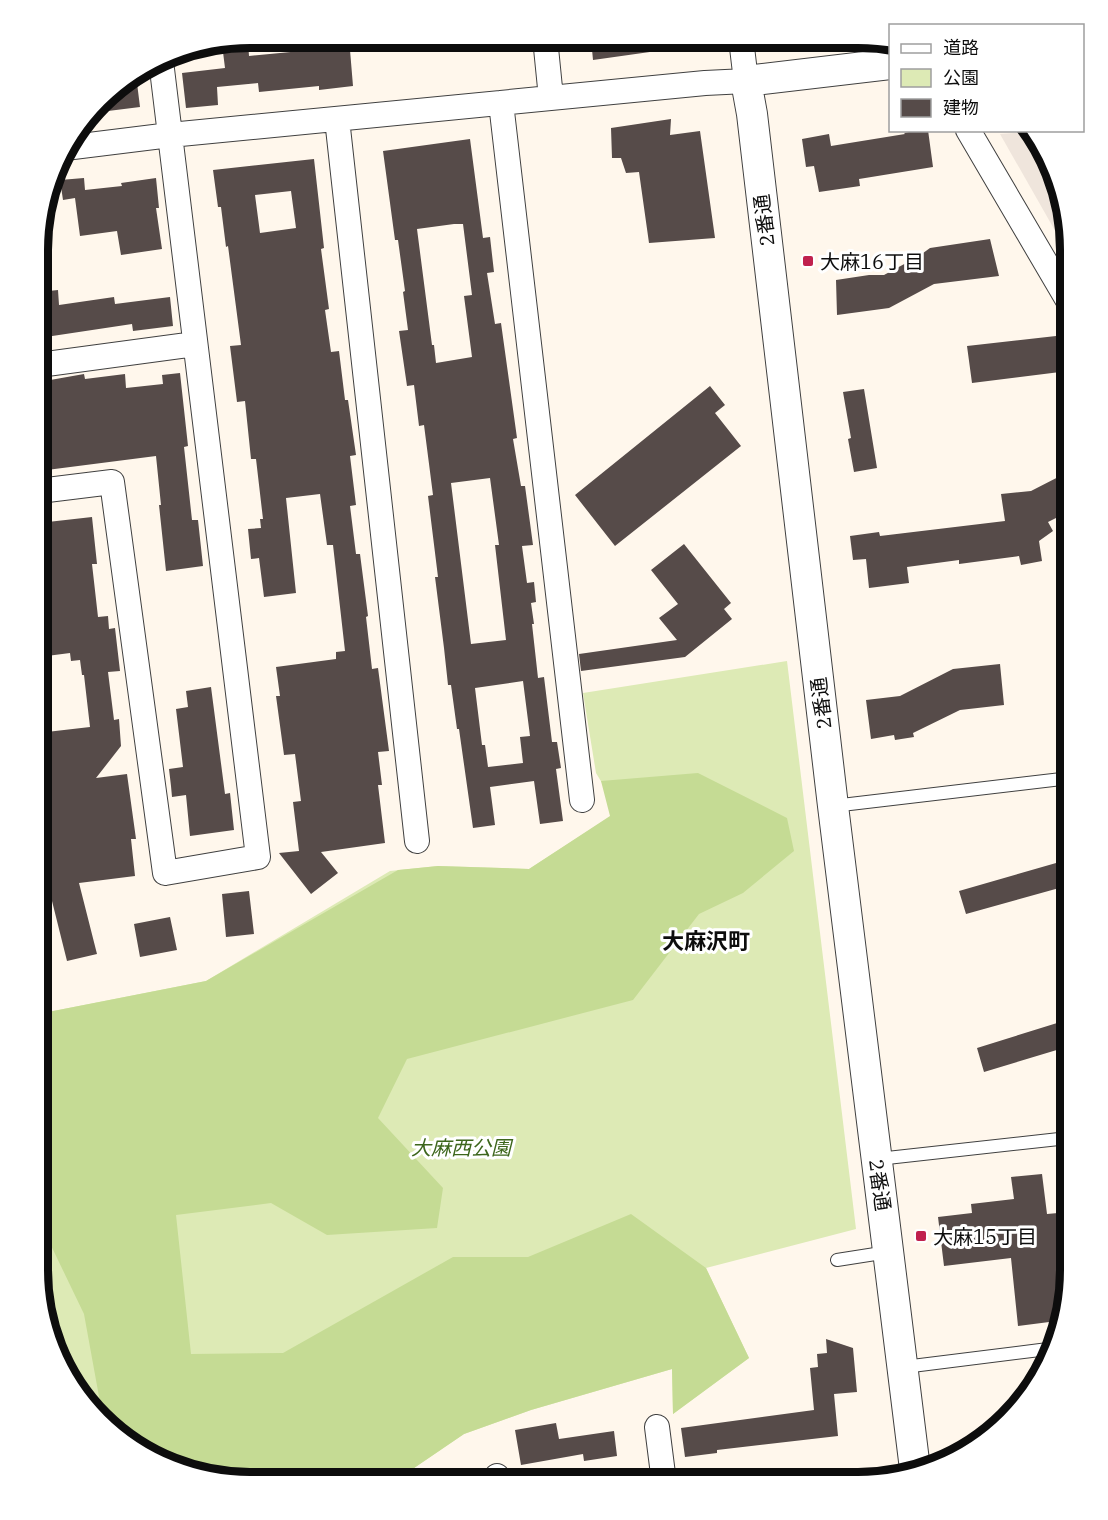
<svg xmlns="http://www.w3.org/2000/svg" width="1108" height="1520" viewBox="0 0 1108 1520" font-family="'IBM Plex Serif','Noto Sans JP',serif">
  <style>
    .green { fill: #ddeab5 }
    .forest { fill: #c5db94 }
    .plaza { fill: #efe5dc }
    .building { fill: #564b49; fill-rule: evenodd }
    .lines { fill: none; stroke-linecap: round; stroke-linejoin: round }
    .service-casing { stroke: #404040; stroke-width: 14 }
    .minor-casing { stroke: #404040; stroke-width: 26 }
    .tertiary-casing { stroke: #404040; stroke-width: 32 }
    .service { stroke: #fff; stroke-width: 12 }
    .minor { stroke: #fff; stroke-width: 24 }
    .tertiary { stroke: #fff; stroke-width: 30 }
    .poi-dot { fill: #c0214e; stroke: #fff; stroke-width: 2 }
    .labels { text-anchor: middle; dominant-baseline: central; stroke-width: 6; stroke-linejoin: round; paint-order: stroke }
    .street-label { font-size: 20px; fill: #0d0d0d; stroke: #fff }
    .poi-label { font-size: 20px; fill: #0d0d0d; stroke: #fff; text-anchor: start }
    .park-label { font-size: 20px; font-style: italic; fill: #3d661c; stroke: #fff }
    .quarter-label { font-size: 22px; font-weight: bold; fill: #0d0d0d; stroke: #fff }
    .rim { fill: none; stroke: #0d0d0d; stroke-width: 8 }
  </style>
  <rect width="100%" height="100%" fill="#fff7ec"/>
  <path class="green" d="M 787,661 L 856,1229 L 706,1268 L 749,1358 L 673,1414 L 672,1369 L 531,1410 L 464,1434 L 395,1481 L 223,1481 L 121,1439 L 59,1363 L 38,1270 L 38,1014 L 206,981 L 390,871 L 438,866 L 529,869 L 619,811 L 596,773 L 583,693 Z"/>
  <path class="forest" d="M 698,773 L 787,818 L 794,851 L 743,893 L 699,914 L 633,1000 L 407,1059 L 378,1118 L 443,1188 L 437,1228 L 327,1235 L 271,1203 L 176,1215 L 191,1354 L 283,1353 L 453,1257 L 528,1257 L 631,1214 L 706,1268 L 749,1358 L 673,1414 L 672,1369 L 531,1410 L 464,1434 L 395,1481 L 223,1481 L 121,1439 L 94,1405 L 100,1402 L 84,1314 L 45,1233 L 38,1235 L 38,1014 L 206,981 L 398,870 L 438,866 L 529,869 L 610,816 L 601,781 Z"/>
  <path class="plaza" d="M 1028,132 L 1049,157 L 1070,250 L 1070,257 L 1000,134 Z"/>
  <path class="building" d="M 321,38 L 349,38 L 353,86 L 319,90 L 319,86 L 259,92 L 258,83 L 217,87 L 218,105 L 186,108 L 182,73 L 225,68 L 222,44 L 248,42 L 249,56 L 322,49 Z
    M 591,39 L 663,39 L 664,50 L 593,60 Z
    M 136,75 L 140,107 L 92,113 L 110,90 Z
    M 671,119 L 670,135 L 700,131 L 715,238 L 649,243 L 639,172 L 626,173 L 621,158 L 612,158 L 611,128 Z
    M 919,130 L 928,130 L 933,167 L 859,179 L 860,186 L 819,192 L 814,166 L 806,167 L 802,139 L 829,134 L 831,146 L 905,134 L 904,133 Z
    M 470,139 L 483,238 L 490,237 L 494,272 L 487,273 L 495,324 L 501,323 L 517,438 L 513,439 L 521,486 L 525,486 L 533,545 L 522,546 L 527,583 L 534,582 L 536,602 L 531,603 L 534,624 L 532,624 L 538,678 L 544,677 L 552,742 L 557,742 L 561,768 L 556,769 L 563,821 L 540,824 L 534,781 L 490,787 L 495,825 L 473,828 L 459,729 L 457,729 L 451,685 L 448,685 L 444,648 L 435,577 L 438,577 L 428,496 L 433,495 L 424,425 L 419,426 L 414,385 L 407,386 L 399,331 L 408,330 L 403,292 L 405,291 L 398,240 L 395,240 L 383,151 ZM 454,224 L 463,224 L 472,295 L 464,296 L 472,357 L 436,363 L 434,345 L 432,345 L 417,229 ZM 490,478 L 499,545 L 495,545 L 506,640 L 471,644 L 451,483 ZM 523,681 L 530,736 L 520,737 L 523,763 L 488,767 L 485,745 L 482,745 L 475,688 Z
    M 314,159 L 324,248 L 321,249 L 329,309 L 325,310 L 331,352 L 339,351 L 345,400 L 348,400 L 356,455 L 350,456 L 356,505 L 350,506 L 356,554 L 360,554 L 368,616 L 366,617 L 372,669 L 378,668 L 389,751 L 378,752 L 382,785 L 378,785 L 385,843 L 321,852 L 338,873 L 311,894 L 279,853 L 299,851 L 293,802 L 301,801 L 295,754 L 284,755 L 276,696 L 280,696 L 276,667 L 336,659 L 336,652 L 345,651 L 333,545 L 327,545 L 320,494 L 286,498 L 296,593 L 264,597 L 259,558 L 251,559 L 248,529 L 261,528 L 260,519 L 263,519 L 256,459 L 251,459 L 245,401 L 237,402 L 230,346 L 241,345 L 228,246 L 226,247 L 221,207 L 218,207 L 213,170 ZM 291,191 L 296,228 L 260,233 L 255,195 Z
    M 84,178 L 85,190 L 122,186 L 121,183 L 156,178 L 159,208 L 156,208 L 162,249 L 121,255 L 117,231 L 80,236 L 75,198 L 63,200 L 60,180 Z
    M 990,239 L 999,276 L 934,284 L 889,308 L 837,315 L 836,280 L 869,275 L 884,275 L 919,256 L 930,248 Z
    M 58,290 L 59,305 L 114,297 L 115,304 L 170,297 L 173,326 L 133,331 L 132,324 L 39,338 L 39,292 Z
    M 1056,336 L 1060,372 L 972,383 L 967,346 Z
    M 180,373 L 188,446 L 184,447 L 192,520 L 198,520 L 203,566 L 166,571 L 159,505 L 161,505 L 156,456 L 39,471 L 39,382 L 84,374 L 85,379 L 125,374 L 126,388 L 163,384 L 162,375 Z
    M 710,386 L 725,405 L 715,413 L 741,446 L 615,546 L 575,495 Z
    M 864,389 L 877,468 L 854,472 L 848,439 L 851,438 L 843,392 Z
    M 1070,471 L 1070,511 L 1048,522 L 1053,531 L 1039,541 L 1042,561 L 1021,565 L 1019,556 L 959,564 L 959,560 L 907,567 L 909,583 L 869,588 L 866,559 L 853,560 L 850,536 L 879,532 L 880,536 L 1005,521 L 1001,494 L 1031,491 Z
    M 92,517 L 97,564 L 92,564 L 98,617 L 108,616 L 109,629 L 115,628 L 120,671 L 108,672 L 114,720 L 119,719 L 121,746 L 96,778 L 127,774 L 136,839 L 131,839 L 135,876 L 79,883 L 97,954 L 67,961 L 50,893 L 45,894 L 38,838 L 38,816 L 48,814 L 43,774 L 41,774 L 38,753 L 38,733 L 90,727 L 84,675 L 82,675 L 80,660 L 71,661 L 70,653 L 39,657 L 39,523 Z
    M 684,544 L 731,603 L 724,609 L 732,619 L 685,657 L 581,671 L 579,654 L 677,640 L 659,618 L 678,604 L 651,570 Z
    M 1000,664 L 1004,705 L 960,710 L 913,733 L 914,737 L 895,740 L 894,735 L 871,739 L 866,700 L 900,696 L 953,669 Z
    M 211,687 L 225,794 L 230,793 L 234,830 L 190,836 L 186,795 L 172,797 L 171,786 L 169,769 L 183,767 L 176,709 L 188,707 L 186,691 Z
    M 1070,859 L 1070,885 L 966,914 L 959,891 Z
    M 249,891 L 254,934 L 226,937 L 222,894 Z
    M 170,917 L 177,950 L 140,957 L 134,924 Z
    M 1070,1019 L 1070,1046 L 984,1072 L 977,1048 Z
    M 1042,1174 L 1047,1214 L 1058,1213 L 1062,1250 L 1070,1249 L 1070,1284 L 1057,1321 L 1018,1326 L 1011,1258 L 944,1266 L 938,1217 L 972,1213 L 971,1204 L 1014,1199 L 1011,1177 Z
    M 826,1339 L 853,1348 L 857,1392 L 834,1394 L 838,1436 L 717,1450 L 717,1453 L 685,1457 L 681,1428 L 814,1410 L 810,1368 L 818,1367 L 817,1354 L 827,1353 Z
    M 556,1423 L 559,1439 L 614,1431 L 617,1456 L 584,1461 L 583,1454 L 521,1465 L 515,1430 Z"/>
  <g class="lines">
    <g class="service-casing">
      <path id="service" d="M 833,806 L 1070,778
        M 878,1159 L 1068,1138 L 1070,1142
        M 837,1260 L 888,1252
        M 904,1367 L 1048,1349"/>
    </g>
    <g class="minor-casing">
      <path id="minor" d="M 545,38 L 551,98
        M 501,103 L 582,800
        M 337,119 L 417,841
        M 968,130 L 1070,304
        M 65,148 L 170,135 L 705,83 L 746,81 L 741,39
        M 39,365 L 195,344
        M 39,491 L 112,482 L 165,873 L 258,857 L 161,61
        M 657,1427 L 664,1482
        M 497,1476 L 497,1481"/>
    </g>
    <g class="tertiary-casing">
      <path id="tertiary" d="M 890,64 L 746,81 L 752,114 L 833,806 L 915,1469"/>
    </g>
    <use href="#service" class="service"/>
    <use href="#minor" class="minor"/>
    <use href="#tertiary" class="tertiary"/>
  </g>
  <g class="poi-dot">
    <rect x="802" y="255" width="12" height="12" rx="3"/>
    <rect x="915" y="1230" width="12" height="12" rx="3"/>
  </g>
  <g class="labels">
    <g class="street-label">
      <text transform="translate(764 220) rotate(-97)">2番通</text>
      <text transform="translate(821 703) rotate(-97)">2番通</text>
      <text transform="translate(880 1185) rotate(82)">2番通</text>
    </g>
    <g class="poi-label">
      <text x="820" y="261">大麻16丁目</text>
      <text x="933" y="1236">大麻15丁目</text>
    </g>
    <g class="park-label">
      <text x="461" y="1147">大麻西公園</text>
    </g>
    <g class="quarter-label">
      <text x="706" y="940">大麻沢町</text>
    </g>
  </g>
  <path d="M0 0H1108V1520H0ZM250 48H858A202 202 0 0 1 1060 250V1270A202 202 0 0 1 858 1472H250A202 202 0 0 1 48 1270V250A202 202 0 0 1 250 48Z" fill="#fff" fill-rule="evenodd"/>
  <path class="rim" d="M250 48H858A202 202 0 0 1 1060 250V1270A202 202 0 0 1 858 1472H250A202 202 0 0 1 48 1270V250A202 202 0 0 1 250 48Z"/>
  <rect x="889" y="24" width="195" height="108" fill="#ffffff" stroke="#9e9e9e" stroke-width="1.5"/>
  <rect x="901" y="44" width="30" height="9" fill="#ffffff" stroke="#9e9e9e" stroke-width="1.5"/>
  <text x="943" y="54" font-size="18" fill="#0d0d0d">道路</text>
  <rect x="901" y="69" width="30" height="18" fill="#ddeab5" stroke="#9e9e9e" stroke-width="1.5"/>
  <text x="943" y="84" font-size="18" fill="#0d0d0d">公園</text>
  <rect x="901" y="99" width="30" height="18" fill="#564b49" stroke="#9e9e9e" stroke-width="1.5"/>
  <text x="943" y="114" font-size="18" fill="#0d0d0d">建物</text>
</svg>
